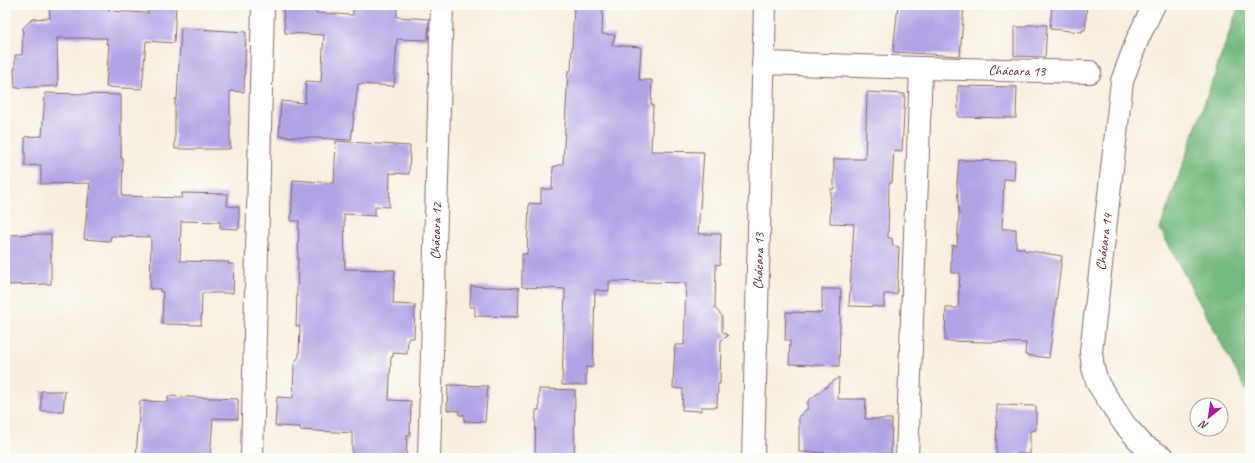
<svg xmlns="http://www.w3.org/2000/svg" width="1255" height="463" viewBox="0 0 1255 463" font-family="Caveat,sans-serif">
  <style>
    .forest { fill: #75ba7e; stroke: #606c54 }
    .building { fill: #b2a3e5 }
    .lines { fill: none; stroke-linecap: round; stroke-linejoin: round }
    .minor-casing { stroke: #876769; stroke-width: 24 }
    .minor { stroke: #fff; stroke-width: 22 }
    .labels { text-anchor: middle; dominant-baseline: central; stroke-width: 3.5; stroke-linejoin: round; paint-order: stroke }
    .street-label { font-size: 14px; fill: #4a1f2b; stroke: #fdfcf7 }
  </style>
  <rect width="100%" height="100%" fill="#fdfcf7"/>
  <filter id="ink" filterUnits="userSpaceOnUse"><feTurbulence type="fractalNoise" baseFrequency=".025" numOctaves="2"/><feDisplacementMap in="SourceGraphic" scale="8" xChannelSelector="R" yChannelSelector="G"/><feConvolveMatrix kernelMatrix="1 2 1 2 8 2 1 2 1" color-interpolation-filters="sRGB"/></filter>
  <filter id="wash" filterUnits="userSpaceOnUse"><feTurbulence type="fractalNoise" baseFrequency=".012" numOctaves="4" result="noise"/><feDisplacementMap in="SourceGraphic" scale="16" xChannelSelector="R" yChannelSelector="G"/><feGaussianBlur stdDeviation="0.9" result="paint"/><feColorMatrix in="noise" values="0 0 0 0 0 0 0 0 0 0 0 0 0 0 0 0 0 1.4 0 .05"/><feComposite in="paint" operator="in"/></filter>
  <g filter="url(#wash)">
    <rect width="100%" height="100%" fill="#f8eedd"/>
    <path class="forest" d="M 1239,5 L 1250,5 L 1250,397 L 1160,229 Z"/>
    <g id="blocks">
      <path class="building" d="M 49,5 L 109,5 L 109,11 L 148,13 L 148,5 L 176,5 L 174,43 L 146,41 L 142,89 L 106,87 L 109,44 L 106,44 L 107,38 L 57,38 L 58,86 L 15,88 L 14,69 L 15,69 L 15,55 L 22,55 L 23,28 L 32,19 L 50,18 Z
        M 353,5 L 397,5 L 397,17 L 429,19 L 428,40 L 397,39 L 394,86 L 358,84 L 351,140 L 279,136 L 281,101 L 305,103 L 306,81 L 321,82 L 324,35 L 285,33 L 283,8 L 316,10 L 316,13 L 353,15 Z
        M 574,5 L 603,5 L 602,34 L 615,35 L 612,45 L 641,47 L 639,80 L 652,80 L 651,104 L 653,105 L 651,151 L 704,152 L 698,234 L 721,234 L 720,265 L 716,264 L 715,308 L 722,316 L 722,331 L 728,336 L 721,340 L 720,384 L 718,384 L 717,407 L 701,407 L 701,411 L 682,410 L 683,389 L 673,388 L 675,345 L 684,345 L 686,283 L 609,281 L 609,291 L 595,290 L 593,367 L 586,367 L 586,385 L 562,385 L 565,289 L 522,287 L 522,254 L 527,254 L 529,203 L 541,204 L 541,189 L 552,189 L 553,167 L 563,164 L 568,71 L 571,71 Z
        M 898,5 L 964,5 L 960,56 L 893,52 Z
        M 1052,5 L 1087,5 L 1085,30 L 1082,30 L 1082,32 L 1050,29 Z
        M 1026,25 L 1047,25 L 1045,57 L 1014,56 L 1014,27 L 1026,27 Z
        M 181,28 L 246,32 L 244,92 L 230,91 L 230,149 L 175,149 L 175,99 L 177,99 Z
        M 958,86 L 1017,87 L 1016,118 L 958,117 Z
        M 867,92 L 905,94 L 902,151 L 894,150 L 892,183 L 889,183 L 888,238 L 892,238 L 893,246 L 899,247 L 897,294 L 884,294 L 884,307 L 849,306 L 854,224 L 830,223 L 831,189 L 834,189 L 834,159 L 865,159 Z
        M 45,93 L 121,95 L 121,158 L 123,158 L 122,196 L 182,198 L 182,193 L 228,194 L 227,206 L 239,207 L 239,229 L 220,228 L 220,222 L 181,221 L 180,261 L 229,262 L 228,264 L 234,264 L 233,293 L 202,293 L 201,325 L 162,324 L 163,292 L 160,292 L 160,289 L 150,289 L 151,237 L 111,236 L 110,241 L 84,239 L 90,183 L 41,184 L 41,165 L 25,166 L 25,137 L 42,136 Z
        M 336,141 L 410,146 L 409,174 L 390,173 L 389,207 L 375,206 L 375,216 L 344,214 L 345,269 L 395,270 L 393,304 L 415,305 L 414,338 L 408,338 L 407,354 L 393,353 L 393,357 L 391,357 L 389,400 L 411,401 L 410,436 L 407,436 L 406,458 L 352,458 L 352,433 L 300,430 L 300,427 L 275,426 L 277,397 L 293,398 L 294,364 L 299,356 L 300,326 L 296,326 L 299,221 L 291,221 L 293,180 L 334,183 Z
        M 959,160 L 1015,161 L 1014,180 L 1004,179 L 1002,229 L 1016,229 L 1016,248 L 1024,248 L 1024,250 L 1062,256 L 1049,358 L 1025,355 L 1026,343 L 945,341 L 946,308 L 958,308 L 960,273 L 951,273 L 951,256 L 952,245 L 957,246 L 959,215 L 957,184 Z
        M 51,234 L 51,284 L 5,285 L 5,235 Z
        M 471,286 L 519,288 L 518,317 L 475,316 L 475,307 L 470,307 Z
        M 822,289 L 841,289 L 839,366 L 789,364 L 790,340 L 785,340 L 786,312 L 822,313 Z
        M 839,377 L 838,399 L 866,399 L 865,419 L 892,419 L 891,454 L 799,452 L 799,416 L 808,408 L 808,401 Z
        M 448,385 L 488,386 L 485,422 L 464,421 L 465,415 L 459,415 L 459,411 L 447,410 Z
        M 539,389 L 575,390 L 574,458 L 535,458 L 536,410 L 539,410 Z
        M 41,391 L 65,391 L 63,411 L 41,411 Z
        M 168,396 L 238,399 L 238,419 L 213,418 L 210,458 L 136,458 L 140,401 L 168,402 Z
        M 997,405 L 1036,406 L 1036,430 L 1030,431 L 1030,454 L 1017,454 L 1017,458 L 996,458 Z"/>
    </g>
  </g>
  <g filter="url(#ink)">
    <use href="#blocks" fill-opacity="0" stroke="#876769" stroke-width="1"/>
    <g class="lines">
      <g class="minor-casing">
        <g id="minor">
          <path d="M 1154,5 L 1138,38 L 1122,81 L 1091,352 L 1093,368 L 1098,384 L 1125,425 L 1143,445 L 1164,458"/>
          <path id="s1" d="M 763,63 L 921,68 L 1090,72"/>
          <path d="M 252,458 L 263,5"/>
          <path id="s2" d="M 429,458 L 442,5"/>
          <path id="s3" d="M 753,458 L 765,5"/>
          <path d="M 907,458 L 921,68"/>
        </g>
      </g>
      <use href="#minor" class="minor"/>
    </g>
  </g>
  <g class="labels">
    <g class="street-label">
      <text stroke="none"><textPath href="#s1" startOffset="254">Chácara 13</textPath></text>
      <text stroke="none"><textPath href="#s2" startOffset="227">Chácara 12</textPath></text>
      <text transform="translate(1104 242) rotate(-83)">Chácara 14</text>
      <text stroke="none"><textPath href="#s3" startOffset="197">Chácara 13</textPath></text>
    </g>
  </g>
  <rect width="1255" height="463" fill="none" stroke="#fdfcf7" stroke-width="20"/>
  <g transform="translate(1209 417) rotate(210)"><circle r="19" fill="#fdfcf7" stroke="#b5a4a5"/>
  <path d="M0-3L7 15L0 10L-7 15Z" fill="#b5179e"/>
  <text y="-6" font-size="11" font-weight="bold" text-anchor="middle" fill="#4a1f2b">N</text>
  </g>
</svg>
